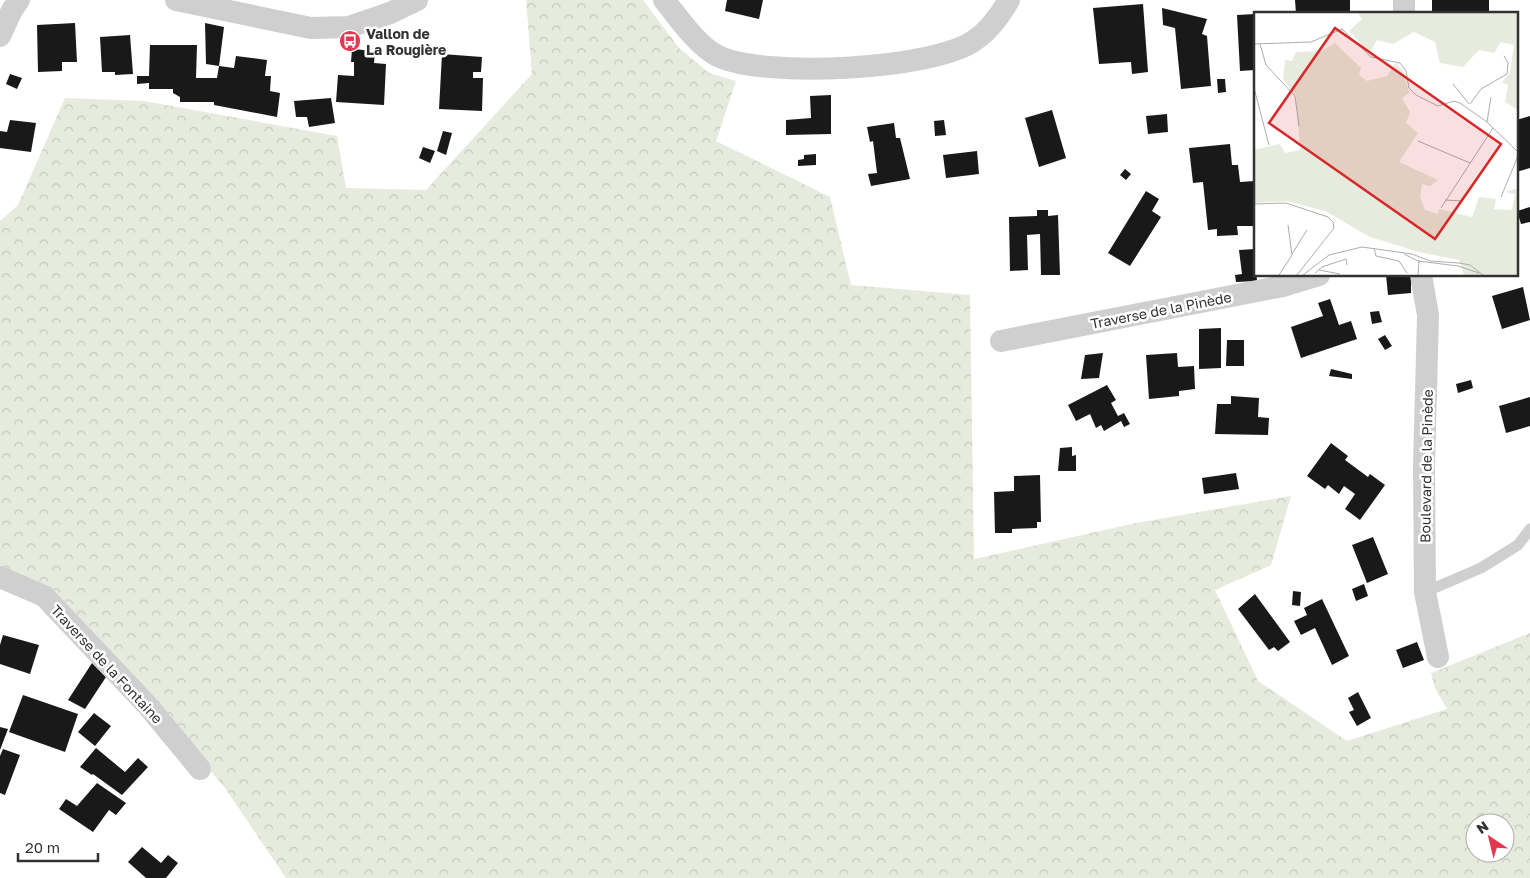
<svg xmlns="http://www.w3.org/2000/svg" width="1530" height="878" viewBox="0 0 1530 878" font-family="'Golos Text',sans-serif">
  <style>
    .forest { fill: url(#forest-crowns); fill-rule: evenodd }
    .building { fill: #191919 }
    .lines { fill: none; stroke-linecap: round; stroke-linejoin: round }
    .service { stroke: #cfcfcf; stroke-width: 11 }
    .minor { stroke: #cfcfcf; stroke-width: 22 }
    .labels { text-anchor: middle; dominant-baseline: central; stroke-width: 5; stroke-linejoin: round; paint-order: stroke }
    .poi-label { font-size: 14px; font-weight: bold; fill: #323232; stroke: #fff; text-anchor: start }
    .street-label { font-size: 14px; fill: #323232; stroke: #fff }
    .inset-road { fill: none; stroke: #adadad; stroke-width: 1 }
    .view { fill: #d62828; fill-opacity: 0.15; stroke: #d62828; stroke-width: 2.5 }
    .inset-edge { fill: none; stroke: #323232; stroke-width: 2.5 }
  </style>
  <defs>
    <pattern id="forest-crowns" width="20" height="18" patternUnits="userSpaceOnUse" patternTransform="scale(1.25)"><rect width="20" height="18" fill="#e6ebdd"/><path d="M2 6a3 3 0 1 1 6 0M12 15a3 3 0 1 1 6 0" fill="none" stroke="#c6cabe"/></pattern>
  </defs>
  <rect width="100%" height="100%" fill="#fff"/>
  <path class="forest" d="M 526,0 L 643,0 L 679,48 L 709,73 L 736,81 L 716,141 L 830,197 L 851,285 L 970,295 L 974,559 L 1136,523 L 1291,496 L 1271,565 L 1215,590 L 1258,681 L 1347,741 L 1447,709 L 1435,688 L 1431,673 L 1530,633 L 1530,878 L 286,878 L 225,788 L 106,648 L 0,570 L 0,221 L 18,205 L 65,98 L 144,101 L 337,136 L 346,188 L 426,190 L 532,74 ZM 1475,823 L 1505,823 L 1505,853 L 1475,853 Z"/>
  <path class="building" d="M 727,0 L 763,0 L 759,19 L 725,11 Z
    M 1295,0 L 1350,0 L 1350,14 L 1296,14 Z
    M 1432,0 L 1489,0 L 1489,14 L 1432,14 Z
    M 1143,4 L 1148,72 L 1132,74 L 1131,62 L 1099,64 L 1093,8 Z
    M 1162,8 L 1207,19 L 1202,34 L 1207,36 L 1211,86 L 1181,89 L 1175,28 L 1163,25 Z
    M 1255,14 L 1255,70 L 1240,71 L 1237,15 Z
    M 75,23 L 77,62 L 62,62 L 62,71 L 38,72 L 37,25 Z
    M 205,23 L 224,27 L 219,66 L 234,68 L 236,56 L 267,60 L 265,76 L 271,76 L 270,91 L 280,93 L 277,117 L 214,105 L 214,102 L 180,102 L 180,97 L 173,93 L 173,89 L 149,89 L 149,83 L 137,84 L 137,76 L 149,76 L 150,45 L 197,45 L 196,78 L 217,78 L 219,66 L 206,64 Z
    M 130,35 L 133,74 L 115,75 L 115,72 L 102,72 L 100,37 Z
    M 352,49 L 375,51 L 374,63 L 386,64 L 384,105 L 336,102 L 338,75 L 354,76 L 354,62 L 351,62 Z
    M 442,54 L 482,57 L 481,72 L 473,72 L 473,78 L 483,78 L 482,111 L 439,109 Z
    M 10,74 L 22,78 L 17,89 L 6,84 Z
    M 1217,79 L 1225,79 L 1226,92 L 1218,93 Z
    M 831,95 L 831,134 L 786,135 L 786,120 L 811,118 L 810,96 Z
    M 331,98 L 335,123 L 309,127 L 307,117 L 296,117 L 294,101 Z
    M 1052,110 L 1066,158 L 1039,167 L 1025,118 Z
    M 1167,114 L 1168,132 L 1148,134 L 1146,116 Z
    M 1530,116 L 1530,168 L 1516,172 L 1516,120 Z
    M 10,120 L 36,123 L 31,152 L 0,148 L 0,131 L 7,132 Z
    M 944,120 L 946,135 L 935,136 L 934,121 Z
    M 894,123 L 896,138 L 900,138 L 910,179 L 871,186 L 868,174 L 877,173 L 873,141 L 870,142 L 867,127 Z
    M 443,131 L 452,133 L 446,155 L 437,151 Z
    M 1230,144 L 1232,165 L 1238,165 L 1240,182 L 1255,181 L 1255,226 L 1237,226 L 1238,235 L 1217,236 L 1217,229 L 1208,230 L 1203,182 L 1193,183 L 1189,148 Z
    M 423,147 L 435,151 L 430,163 L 419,158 Z
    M 977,151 L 979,174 L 946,178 L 943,155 Z
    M 816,154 L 816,165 L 798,166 L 798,160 L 804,159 L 804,155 Z
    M 1125,169 L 1131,174 L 1126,180 L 1120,175 Z
    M 1146,191 L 1159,199 L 1152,211 L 1161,217 L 1130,266 L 1108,253 Z
    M 1530,207 L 1530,222 L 1521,224 L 1517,211 Z
    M 1037,210 L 1048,210 L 1048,216 L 1058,215 L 1060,275 L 1041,275 L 1040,234 L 1027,235 L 1028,270 L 1010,271 L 1009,217 L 1037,216 Z
    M 1255,249 L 1257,281 L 1236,282 L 1235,275 L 1242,274 L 1239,250 Z
    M 1386,275 L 1411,275 L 1411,293 L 1388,295 Z
    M 1523,287 L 1530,320 L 1502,329 L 1492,296 Z
    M 1330,299 L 1339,325 L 1351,321 L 1357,339 L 1301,358 L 1291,327 L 1323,316 L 1318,303 Z
    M 1379,311 L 1382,322 L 1372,324 L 1370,312 Z
    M 1221,328 L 1221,368 L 1199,369 L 1199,329 Z
    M 1385,335 L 1392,346 L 1385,350 L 1378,339 Z
    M 1227,340 L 1244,340 L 1244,366 L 1226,366 Z
    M 1103,353 L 1099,378 L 1081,379 L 1085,355 Z
    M 1177,353 L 1178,367 L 1194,366 L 1195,389 L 1179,391 L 1179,396 L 1149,399 L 1146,355 Z
    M 1331,369 L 1352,374 L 1352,379 L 1329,376 Z
    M 1471,380 L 1473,388 L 1458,393 L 1456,384 Z
    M 1107,385 L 1116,400 L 1111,403 L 1118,416 L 1124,413 L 1130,424 L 1124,427 L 1121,421 L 1104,431 L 1101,425 L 1096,428 L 1090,414 L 1076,421 L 1068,405 Z
    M 1231,396 L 1259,398 L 1258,417 L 1269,418 L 1268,435 L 1215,434 L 1217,404 L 1231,404 Z
    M 1530,397 L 1530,426 L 1506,433 L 1499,406 Z
    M 1331,443 L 1348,456 L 1345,460 L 1368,477 L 1370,474 L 1385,485 L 1360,520 L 1345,509 L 1355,494 L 1344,486 L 1339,494 L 1328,485 L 1325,489 L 1307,476 Z
    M 1072,447 L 1072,456 L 1076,455 L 1076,471 L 1058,471 L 1060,448 Z
    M 1236,473 L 1239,489 L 1204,494 L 1202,478 Z
    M 1040,475 L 1041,522 L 1037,522 L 1037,528 L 1012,529 L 1012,533 L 995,533 L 994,492 L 1014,491 L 1014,476 Z
    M 1373,537 L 1388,574 L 1367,583 L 1352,545 Z
    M 1364,584 L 1368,596 L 1356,601 L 1352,589 Z
    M 1293,591 L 1301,592 L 1300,606 L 1292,605 Z
    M 1255,594 L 1290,642 L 1278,651 L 1274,647 L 1269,650 L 1238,609 Z
    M 1322,599 L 1349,656 L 1332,665 L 1315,628 L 1301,635 L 1294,621 L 1307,615 L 1304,608 Z
    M 3,635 L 39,645 L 30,674 L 0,664 L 0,645 Z
    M 1417,642 L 1424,660 L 1403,668 L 1396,650 Z
    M 92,663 L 106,677 L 85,709 L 68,700 Z
    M 1358,692 L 1371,718 L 1357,726 L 1349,712 L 1354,710 L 1348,698 Z
    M 23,695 L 78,714 L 65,752 L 9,732 Z
    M 94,713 L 111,726 L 95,746 L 78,732 Z
    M 0,727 L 8,729 L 0,750 Z
    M 96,748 L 125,772 L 138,758 L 148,767 L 122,795 L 93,774 L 92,775 L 80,767 Z
    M 3,749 L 20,755 L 5,795 L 0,793 L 0,756 Z
    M 97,783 L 126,803 L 116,815 L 109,810 L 93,832 L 59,809 L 66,799 L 77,806 Z
    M 142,847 L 161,863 L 168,855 L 178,863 L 166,878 L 146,878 L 128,862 Z"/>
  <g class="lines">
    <path class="service" d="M 1425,592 L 1481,568 L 1518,545 L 1530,529"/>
    <path class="minor" d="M 176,0 L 311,28 L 349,27 L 390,13 L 417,0
      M 664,0 C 678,17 696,44 716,55 C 760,79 934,70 975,40 C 990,30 1000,15 1009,0
      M 1404,0 L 1404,14
      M 0,36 L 12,10 L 19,0
      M 1421,275 L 1428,315 L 1424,466 L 1425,592 L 1438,657
      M 1001,341 L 1283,286 L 1319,275
      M 0,577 L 44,596 L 148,706 L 200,769"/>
  </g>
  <defs>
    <g id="bus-disc" transform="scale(1.125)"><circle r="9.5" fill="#e73650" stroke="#fff"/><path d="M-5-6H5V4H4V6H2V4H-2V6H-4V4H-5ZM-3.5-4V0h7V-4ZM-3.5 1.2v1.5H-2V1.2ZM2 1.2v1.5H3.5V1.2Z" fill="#fff"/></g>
  </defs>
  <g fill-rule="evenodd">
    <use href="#bus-disc" x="350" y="41"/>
  </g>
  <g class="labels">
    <g class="poi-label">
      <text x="366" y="33">Vallon de<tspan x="366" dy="16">La Rougière</tspan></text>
    </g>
    <g class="street-label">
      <text transform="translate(1161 310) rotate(-11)">Traverse de la Pinède</text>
      <text transform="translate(1426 466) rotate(-89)">Boulevard de la Pinède</text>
      <text transform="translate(107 664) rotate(47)">Traverse de la Fontaine</text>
    </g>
  </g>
  <g transform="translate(1254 12)">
    <rect width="264" height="264" fill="#fff"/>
    <path d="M 103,0 L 264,0 L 264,98 L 251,90 L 254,73 L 248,70 L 256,61 L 260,33 L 247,30 L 240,41 L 225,38 L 209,55 L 186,51 L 181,30 L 160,20 L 139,32 L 123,28 L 116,41 L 95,19 L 108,7 ZM 81,31 L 107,56 L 105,63 L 113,69 L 133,64 L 141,51 L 150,60 L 155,81 L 148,86 L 156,100 L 152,111 L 164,121 L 145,150 L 184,168 L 176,174 L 168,172 L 166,185 L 171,198 L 184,202 L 185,197 L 218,205 L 225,185 L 242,187 L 240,197 L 258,198 L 261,182 L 251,180 L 264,176 L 264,263 L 210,263 L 205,248 L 165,240 L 116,225 L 71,199 L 33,189 L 0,191 L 0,138 L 26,132 L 31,141 L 46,138 L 42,84 L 29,67 L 31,48 L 38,49 L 42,40 L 68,39 Z" fill="#e6ebdd"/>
    <path class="inset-road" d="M 0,32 L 57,30 L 88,17 L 117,45 L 146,51 L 152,59 L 155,76 L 162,83 L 184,94 L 200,89 L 206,91 L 233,110 L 264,140M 6,32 L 12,53 L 41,84 L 45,114M 199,72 L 215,92M 0,76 L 15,133M 216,92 L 227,77 L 253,62 L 254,51 L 250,44M 233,110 L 237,85M 164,129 L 216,151M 247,185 L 264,144M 191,188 L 209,189M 0,192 L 32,191 L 74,205 L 79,210 L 80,216 L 43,263M 187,196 L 239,116M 120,236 L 122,244 L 145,249 L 153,261M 38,242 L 53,218M 150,242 L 164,249 L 204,254 L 225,261M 65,258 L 86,262M 61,261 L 68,255 L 92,247 L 93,253M 25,263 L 38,243 L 34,213M 49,263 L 75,243 L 108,235 L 158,242 L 176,249 L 205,251 L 216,253 L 229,263M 164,263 L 165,248"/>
    <path class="view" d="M 81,16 L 247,132 L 181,227 L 15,111 Z"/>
    <rect width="264" height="264" class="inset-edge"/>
  </g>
  <g transform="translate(1490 838) rotate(325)"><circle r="24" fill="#ffffff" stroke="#adadad"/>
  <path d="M0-4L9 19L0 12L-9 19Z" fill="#e73650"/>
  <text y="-8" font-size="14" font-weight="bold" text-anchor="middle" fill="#323232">N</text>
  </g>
  <path d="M18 853v8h80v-8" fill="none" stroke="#323232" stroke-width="2.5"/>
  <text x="25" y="853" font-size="15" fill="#323232" stroke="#ffffff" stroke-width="4" paint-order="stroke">20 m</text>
</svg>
